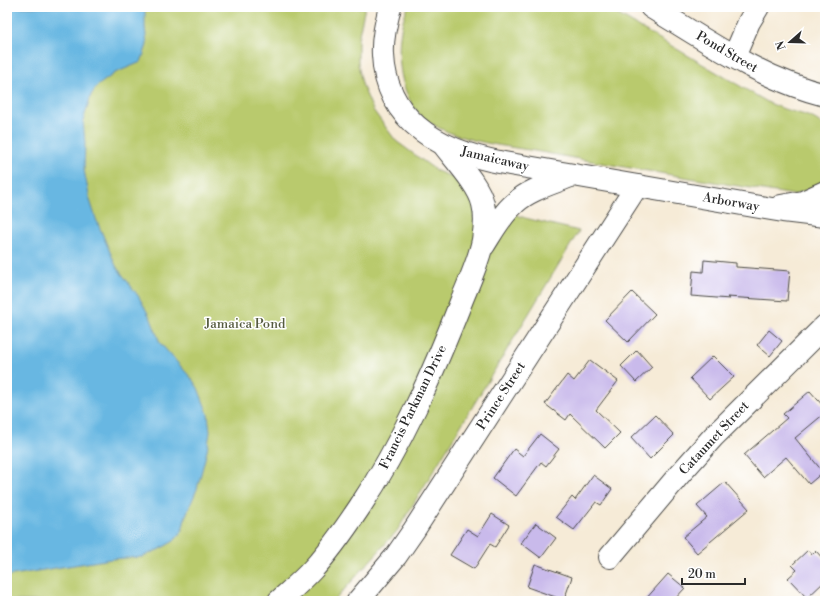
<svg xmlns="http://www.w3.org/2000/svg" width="832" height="608" viewBox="0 0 832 608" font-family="'Libre Bodoni',serif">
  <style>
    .green { fill: #b9ca6d; stroke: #727a4c }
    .water { fill: #68b7e2; stroke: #4a7186 }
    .building { fill: #c9baeb }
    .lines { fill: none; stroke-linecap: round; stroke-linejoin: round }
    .street-casing { stroke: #494845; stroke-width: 24 }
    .secondary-casing { stroke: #494845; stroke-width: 24 }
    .highway-casing { stroke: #494845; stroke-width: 24 }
    .street { stroke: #fff; stroke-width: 22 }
    .secondary { stroke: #fff; stroke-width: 22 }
    .highway { stroke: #fff; stroke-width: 22 }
    .labels { text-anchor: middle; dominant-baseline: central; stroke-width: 3; stroke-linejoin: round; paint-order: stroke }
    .street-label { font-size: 13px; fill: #2b2b2b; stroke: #fff }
    .park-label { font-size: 13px; fill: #565b3f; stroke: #fff }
  </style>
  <rect width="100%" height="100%" fill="#fff"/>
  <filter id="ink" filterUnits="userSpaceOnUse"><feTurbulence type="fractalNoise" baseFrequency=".025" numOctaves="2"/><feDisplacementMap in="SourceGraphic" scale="8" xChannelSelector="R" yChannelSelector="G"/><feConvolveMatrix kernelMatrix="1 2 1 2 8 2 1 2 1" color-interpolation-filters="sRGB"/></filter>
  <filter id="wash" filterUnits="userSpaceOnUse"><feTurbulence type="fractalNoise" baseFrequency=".012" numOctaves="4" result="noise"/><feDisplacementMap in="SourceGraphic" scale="16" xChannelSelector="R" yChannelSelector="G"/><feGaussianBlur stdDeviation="0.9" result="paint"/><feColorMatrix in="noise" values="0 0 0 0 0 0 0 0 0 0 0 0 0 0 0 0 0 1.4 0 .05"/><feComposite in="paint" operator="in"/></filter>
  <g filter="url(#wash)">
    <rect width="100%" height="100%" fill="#f6ebd7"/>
    <path class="green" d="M 7,7 L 365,7 L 358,39 L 358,63 L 360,75 L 363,87 L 373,110 L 396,141 L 437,171 L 457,179 L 472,198 L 525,218 L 579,231 L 397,531 L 334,601 L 7,601 Z
      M 408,7 L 605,7 L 769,103 C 774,105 779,107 784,109 C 799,114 814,115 825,127 L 825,178 L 817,186 L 794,195 C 707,181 621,167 535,151 C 500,145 453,141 425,119 C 396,97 393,38 408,7 Z"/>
    <path class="water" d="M 7,7 L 145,7 L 145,27 L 147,45 L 141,62 L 115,73 L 97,86 L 91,95 L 83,121 L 85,143 L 84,170 L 90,200 L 96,219 L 116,266 L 139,297 L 151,319 L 160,343 L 192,379 L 198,388 L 208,414 L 210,432 L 207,451 L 197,489 L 186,515 L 182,531 L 174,541 L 160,549 L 142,557 L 111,559 L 7,576 Z"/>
    <g id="blocks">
      <path class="building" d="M 704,260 L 736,263 L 736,267 L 790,271 L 787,301 L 727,297 L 730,299 L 691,296 L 693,271 L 703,272 Z
        M 632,292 L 655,314 L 628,342 L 605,320 Z
        M 769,330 L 782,341 L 770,356 L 757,345 Z
        M 637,350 L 652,367 L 636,382 L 621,366 Z
        M 713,356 L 734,377 L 710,399 L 690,378 Z
        M 590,360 L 618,381 L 596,410 L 620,433 L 605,448 L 570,414 L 566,420 L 545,404 L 567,375 L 574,381 Z
        M 810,391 L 825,408 L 825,413 L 795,438 L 823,472 L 809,484 L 786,457 L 763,477 L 744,455 L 787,418 L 783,414 Z
        M 655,415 L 674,435 L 650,459 L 631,438 Z
        M 540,434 L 559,449 L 546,466 L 541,462 L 516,496 L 493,478 L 514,449 L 523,456 Z
        M 593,475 L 612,489 L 601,505 L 596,502 L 574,530 L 556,517 L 572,497 L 575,500 Z
        M 725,482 L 749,509 L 697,553 L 683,537 L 707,517 L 697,506 Z
        M 492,514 L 509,525 L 495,547 L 490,544 L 474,569 L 450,555 L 467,529 L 478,536 Z
        M 536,523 L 556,538 L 541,558 L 521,543 Z
        M 808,550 L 812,555 L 816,551 L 825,561 L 825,581 L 807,598 L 788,578 L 797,570 L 792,565 Z
        M 535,564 L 572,577 L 564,600 L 527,587 Z
        M 668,574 L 685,588 L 673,601 L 644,601 Z"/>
    </g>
  </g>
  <g filter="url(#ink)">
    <use href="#blocks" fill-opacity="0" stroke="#494845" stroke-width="1"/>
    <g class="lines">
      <g class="street-casing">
        <path id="street" d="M 734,57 L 749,22 L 758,7
          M 610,557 L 679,475 L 713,437 L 825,326"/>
      </g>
      <g class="secondary-casing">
        <path id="secondary" d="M 484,245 C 493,231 502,214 515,203 C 530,189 554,183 573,175
          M 279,601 C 290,591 302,581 312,570 C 330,551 345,529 359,508 C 402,444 433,373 461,302 C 469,282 479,261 483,240 C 485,228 486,215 483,204 C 479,185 454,159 443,144
          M 358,601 L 396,556 L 414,530 L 637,186"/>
      </g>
      <g class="highway-casing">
        <path id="highway" d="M 390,7 C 386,23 382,39 383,55 C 386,124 444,152 504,163 L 783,211 L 825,216
          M 651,7 C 707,41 761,79 825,95
          M 781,206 L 803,202 L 825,192"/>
      </g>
      <use href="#street" class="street"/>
      <use href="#secondary" class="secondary"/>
      <use href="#highway" class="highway"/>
    </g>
  </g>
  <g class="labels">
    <g class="street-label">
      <text transform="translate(727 52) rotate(30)">Pond Street</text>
      <text transform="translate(495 159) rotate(13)">Jamaicaway</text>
      <text transform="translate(731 202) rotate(10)">Arborway</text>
      <text transform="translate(501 396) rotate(-57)">Prince Street</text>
      <text transform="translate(413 407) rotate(-64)">Francis Parkman Drive</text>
      <text transform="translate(714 438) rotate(-47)">Cataumet Street</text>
    </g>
    <g class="park-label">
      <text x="245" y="324">Jamaica Pond</text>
    </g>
  </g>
  <rect width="832" height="608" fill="none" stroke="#fff" stroke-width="24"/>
  <g transform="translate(790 42) rotate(250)" stroke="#ffffff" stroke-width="3" paint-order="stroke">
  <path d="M0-3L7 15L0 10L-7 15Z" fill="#2b2b2b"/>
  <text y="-6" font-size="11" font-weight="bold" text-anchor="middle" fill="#2b2b2b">N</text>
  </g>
  <path d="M682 578v6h63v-6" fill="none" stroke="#2b2b2b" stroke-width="2"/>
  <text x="688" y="578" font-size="12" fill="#2b2b2b" stroke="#ffffff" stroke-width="3" paint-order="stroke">20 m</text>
</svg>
